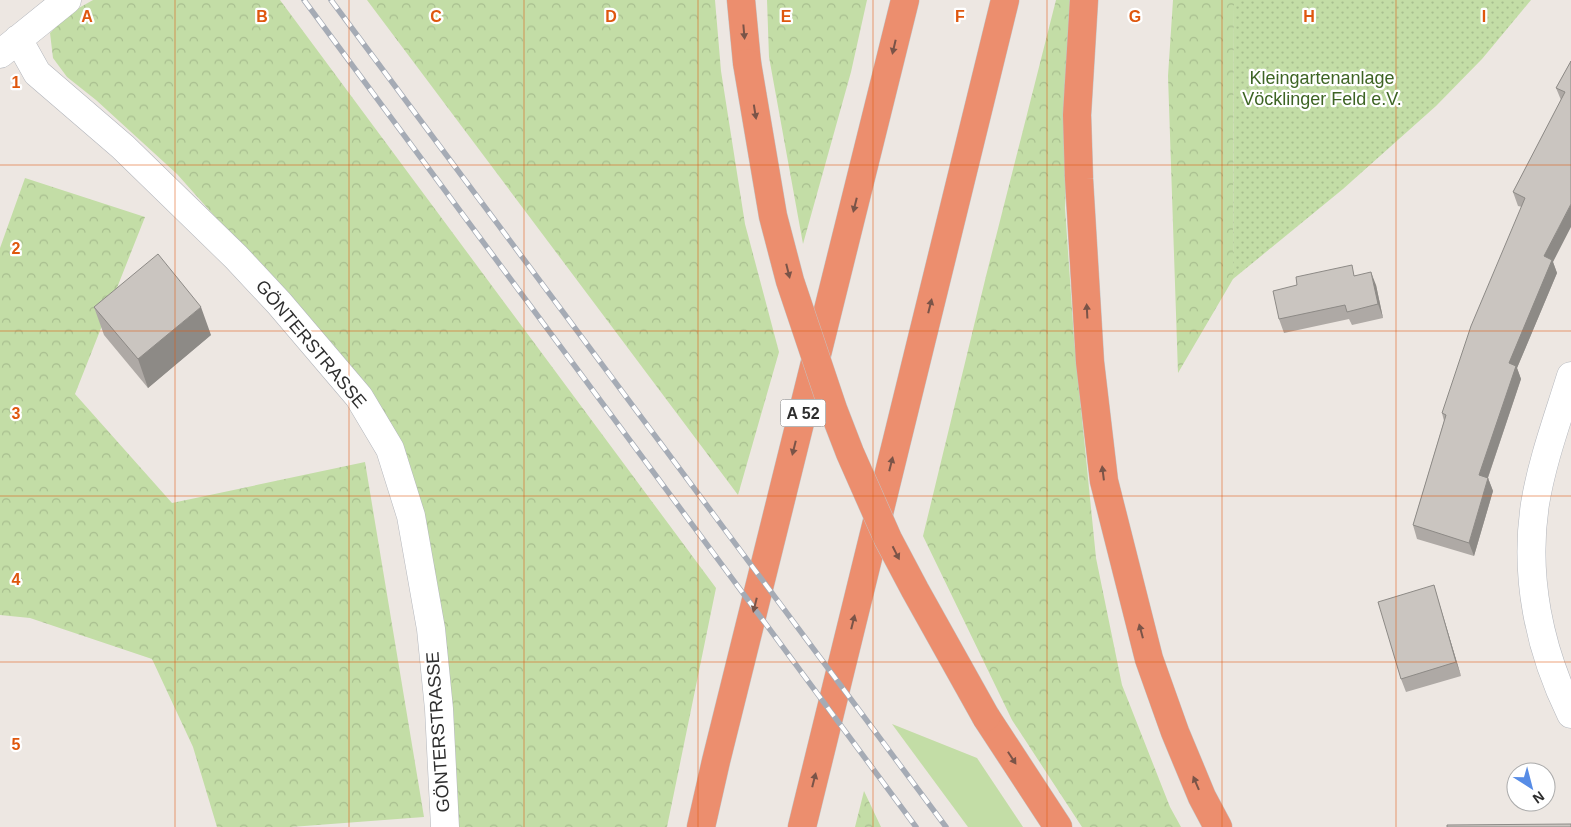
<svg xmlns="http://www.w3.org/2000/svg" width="1571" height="827" viewBox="0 0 1571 827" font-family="Helvetica,sans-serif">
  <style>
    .grass { fill: #c3dda6 }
    .forest { fill: url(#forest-crowns) }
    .garden { fill: url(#garden-dots) }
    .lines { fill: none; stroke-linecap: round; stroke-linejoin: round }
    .street-casing { stroke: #b3b6bc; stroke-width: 29 }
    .highway-casing { stroke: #c4c4c4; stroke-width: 29 }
    .street { stroke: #fff; stroke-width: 28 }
    .highway { stroke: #ec8e6e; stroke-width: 28 }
    .rail-casing { stroke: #a5abb5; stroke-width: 5.5 }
    .rail { stroke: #fff; stroke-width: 4; stroke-dasharray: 11; stroke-linecap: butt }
    .highway-bridge-casing { stroke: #c4c4c4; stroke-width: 29; stroke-linecap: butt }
    .highway-bridge { stroke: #ec8e6e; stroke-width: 28 }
    .wall { fill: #aea9a5 }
    .shaded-wall { fill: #8d8a86 }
    .building { fill: #cac5c0; stroke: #8d8a86 }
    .oneway { fill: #7a5448 }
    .grid { fill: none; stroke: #df570e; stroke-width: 1; stroke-opacity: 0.55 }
    .labels { text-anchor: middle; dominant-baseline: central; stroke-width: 4.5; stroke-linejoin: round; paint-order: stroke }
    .shield { fill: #fff; stroke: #6d6d6d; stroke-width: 1 }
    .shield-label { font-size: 16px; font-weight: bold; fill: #2e2e2e }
    .park-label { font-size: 18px; fill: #3d6424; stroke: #fff }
    .street-label { font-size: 18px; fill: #2e2e2e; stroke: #fff }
    .grid-label { font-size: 16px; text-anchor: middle; font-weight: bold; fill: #df570e; stroke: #fff; stroke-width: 4.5; stroke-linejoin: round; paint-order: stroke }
  </style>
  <defs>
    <pattern id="forest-crowns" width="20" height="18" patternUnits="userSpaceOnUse" patternTransform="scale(1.25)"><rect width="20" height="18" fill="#c3dda6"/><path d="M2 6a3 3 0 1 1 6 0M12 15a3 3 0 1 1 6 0" fill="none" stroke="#a8be8f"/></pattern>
    <pattern id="garden-dots" width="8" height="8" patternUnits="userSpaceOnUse" patternTransform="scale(1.25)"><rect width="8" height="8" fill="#c3dda6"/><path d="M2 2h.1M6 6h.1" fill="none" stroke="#a8be8f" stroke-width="1.8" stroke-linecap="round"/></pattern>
  </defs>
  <rect width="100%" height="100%" fill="#ede7e2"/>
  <path class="grass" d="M 892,724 L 977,758 L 1023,827 L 968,827 Z"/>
  <path class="forest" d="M 93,0 L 280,0 L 716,588 L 667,827 L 456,827 L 448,663 L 365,385 L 177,174 L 96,100 L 67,77 L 53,58 L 50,33 L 70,13 Z
    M 367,0 L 715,0 L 721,71 L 745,224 L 779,352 L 738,495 Z
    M 767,0 L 867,0 L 851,72 L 803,244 L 769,57 Z
    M 1056,0 L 1074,0 L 1065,208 L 1074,338 L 1096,558 L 1122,685 L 1170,807 L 1181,827 L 1082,827 L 1012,720 L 923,536 L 986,276 Z
    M 1173,0 L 1234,0 L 1233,279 L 1178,373 L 1168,76 Z
    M 25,178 L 145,217 L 75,394 L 172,503 L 365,462 L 424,817 L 291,827 L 217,827 L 193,747 L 152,659 L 30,618 L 0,615 L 0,248 Z
    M 864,791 L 881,827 L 855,827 Z"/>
  <path class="garden" d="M 1234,0 L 1531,0 L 1482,59 L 1436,106 L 1343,189 L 1233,279 Z"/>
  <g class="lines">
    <g class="street-casing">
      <path id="street" d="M 18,39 L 37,73 L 123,147 L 236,257 L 279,303 L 359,397 L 390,449 L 411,516 L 431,629 L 439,709 L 445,827
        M 0,54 L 67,0
        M 1571,376 C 1558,418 1542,461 1535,504 C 1524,576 1539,649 1571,714"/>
    </g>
    <g class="highway-casing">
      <path id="highway" d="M 741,0 L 747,63
        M 1084,0 L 1077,115 L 1079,179 L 1090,362 L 1104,481 L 1149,659 L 1175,732 L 1202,797 L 1218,827
        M 986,717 L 1058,827
        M 701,827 L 716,761 L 905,0
        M 802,827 L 1005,0"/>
    </g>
    <use href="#street" class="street"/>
    <use href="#highway" class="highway"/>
    <g class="rail-casing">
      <path id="rail" d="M 304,0 L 916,827
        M 331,0 L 946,827"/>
    </g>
    <use href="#rail" class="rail"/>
    <g class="highway-bridge-casing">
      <path id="highway-bridge" d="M 747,63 L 773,216 L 790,281 L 833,409 L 850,453 L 888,539 L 915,590 L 986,717"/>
    </g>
    <use href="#highway-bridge" class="highway-bridge"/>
  </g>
  <path class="wall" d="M 1571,61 L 1553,262 L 1557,273 L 1517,368 L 1521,379 L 1488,478 L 1493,491 L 1474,556 L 1417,539 L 1413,525 L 1444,421 L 1442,413 L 1522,207 L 1518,206 L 1513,192 L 1561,100 L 1556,88 Z
    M 1356,275 L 1376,285 L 1383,318 L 1352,325 L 1349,319 L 1284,333 L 1279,319 Z
    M 94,307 L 211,335 L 148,388 L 104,335 Z
    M 1434,585 L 1438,599 L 1461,676 L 1406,692 L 1401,679 Z"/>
  <path class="shaded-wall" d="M 1571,204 L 1571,227 L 1553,262 L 1557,273 L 1517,368 L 1521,379 L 1484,489 L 1479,475 L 1509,363 L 1544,256 Z
    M 1371,272 L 1376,285 L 1383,318 L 1378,304 Z
    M 201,307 L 211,335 L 148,388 L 138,359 Z
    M 1488,478 L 1493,491 L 1474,556 L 1469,543 Z
    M 1434,585 L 1438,599 L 1461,676 L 1456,662 Z"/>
  <path class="building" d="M 1571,61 L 1571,204 L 1544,256 L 1552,260 L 1509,363 L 1516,366 L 1479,475 L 1488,478 L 1469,543 L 1413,525 L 1446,415 L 1442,413 L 1471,326 L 1525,198 L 1513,192 L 1565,92 L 1556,88 Z
    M 158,254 L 201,307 L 138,359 L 94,307 Z
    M 1352,265 L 1354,276 L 1371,272 L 1378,304 L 1347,312 L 1345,305 L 1279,319 L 1273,291 L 1297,285 L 1296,277 Z
    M 1434,585 L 1456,662 L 1401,679 L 1378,602 Z
    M 1571,824 L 1571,827 L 1447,827 L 1447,825 Z"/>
  <defs><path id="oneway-solid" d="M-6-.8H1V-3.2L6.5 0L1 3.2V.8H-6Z" transform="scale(1.25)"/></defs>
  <g class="oneway">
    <use href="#oneway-solid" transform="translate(744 32) rotate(85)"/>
    <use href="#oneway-solid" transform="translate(894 47) rotate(103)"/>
    <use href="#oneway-solid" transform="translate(755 112) rotate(81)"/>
    <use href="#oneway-solid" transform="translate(855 205) rotate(104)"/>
    <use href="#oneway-solid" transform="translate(788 271) rotate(76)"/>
    <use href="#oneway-solid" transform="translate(930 306) rotate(-76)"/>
    <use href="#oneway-solid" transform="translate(1087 311) rotate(-93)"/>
    <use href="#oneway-solid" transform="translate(794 448) rotate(104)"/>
    <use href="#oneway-solid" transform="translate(891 464) rotate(-76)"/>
    <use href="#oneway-solid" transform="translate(1103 473) rotate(-97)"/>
    <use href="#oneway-solid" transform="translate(896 553) rotate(63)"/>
    <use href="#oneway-solid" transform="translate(755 605) rotate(104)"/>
    <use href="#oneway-solid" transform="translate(853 622) rotate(-76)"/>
    <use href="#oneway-solid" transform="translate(1141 631) rotate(-105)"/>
    <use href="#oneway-solid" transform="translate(1012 758) rotate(57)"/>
    <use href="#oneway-solid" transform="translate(814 780) rotate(-76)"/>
    <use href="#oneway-solid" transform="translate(1196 783) rotate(-113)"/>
  </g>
  <path class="grid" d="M 175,0 L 175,827M 349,0 L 349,827M 524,0 L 524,827M 698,0 L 698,827M 873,0 L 873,827M 1047,0 L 1047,827M 1222,0 L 1222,827M 1396,0 L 1396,827M 0,165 L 1571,165M 0,331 L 1571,331M 0,496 L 1571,496M 0,662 L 1571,662"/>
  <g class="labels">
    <rect class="shield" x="780.5" y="399.5" width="45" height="27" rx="4"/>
    <g class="shield-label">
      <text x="803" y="413">A 52</text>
    </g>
    <g class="park-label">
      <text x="1322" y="78">Kleingartenanlage<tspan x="1322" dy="21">Vöcklinger Feld e.V.</tspan></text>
    </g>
    <g class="street-label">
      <text transform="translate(311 344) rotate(50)">GÖNTERSTRASSE</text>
      <text transform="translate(438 732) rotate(-94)">GÖNTERSTRASSE</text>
    </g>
  </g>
  <g class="grid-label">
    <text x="87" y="22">A</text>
    <text x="262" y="22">B</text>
    <text x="436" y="22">C</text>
    <text x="611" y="22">D</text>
    <text x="786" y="22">E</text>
    <text x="960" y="22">F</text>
    <text x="1135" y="22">G</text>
    <text x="1309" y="22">H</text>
    <text x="1484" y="22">I</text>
    <text x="16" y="88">1</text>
    <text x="16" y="254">2</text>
    <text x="16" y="419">3</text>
    <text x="16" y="585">4</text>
    <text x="16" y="750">5</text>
  </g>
  <g transform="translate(1531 787) rotate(144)"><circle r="24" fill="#ffffff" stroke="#ababab"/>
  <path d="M0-4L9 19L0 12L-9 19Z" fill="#578ce6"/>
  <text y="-8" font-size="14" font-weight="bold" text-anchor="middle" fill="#2e2e2e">N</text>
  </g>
</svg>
